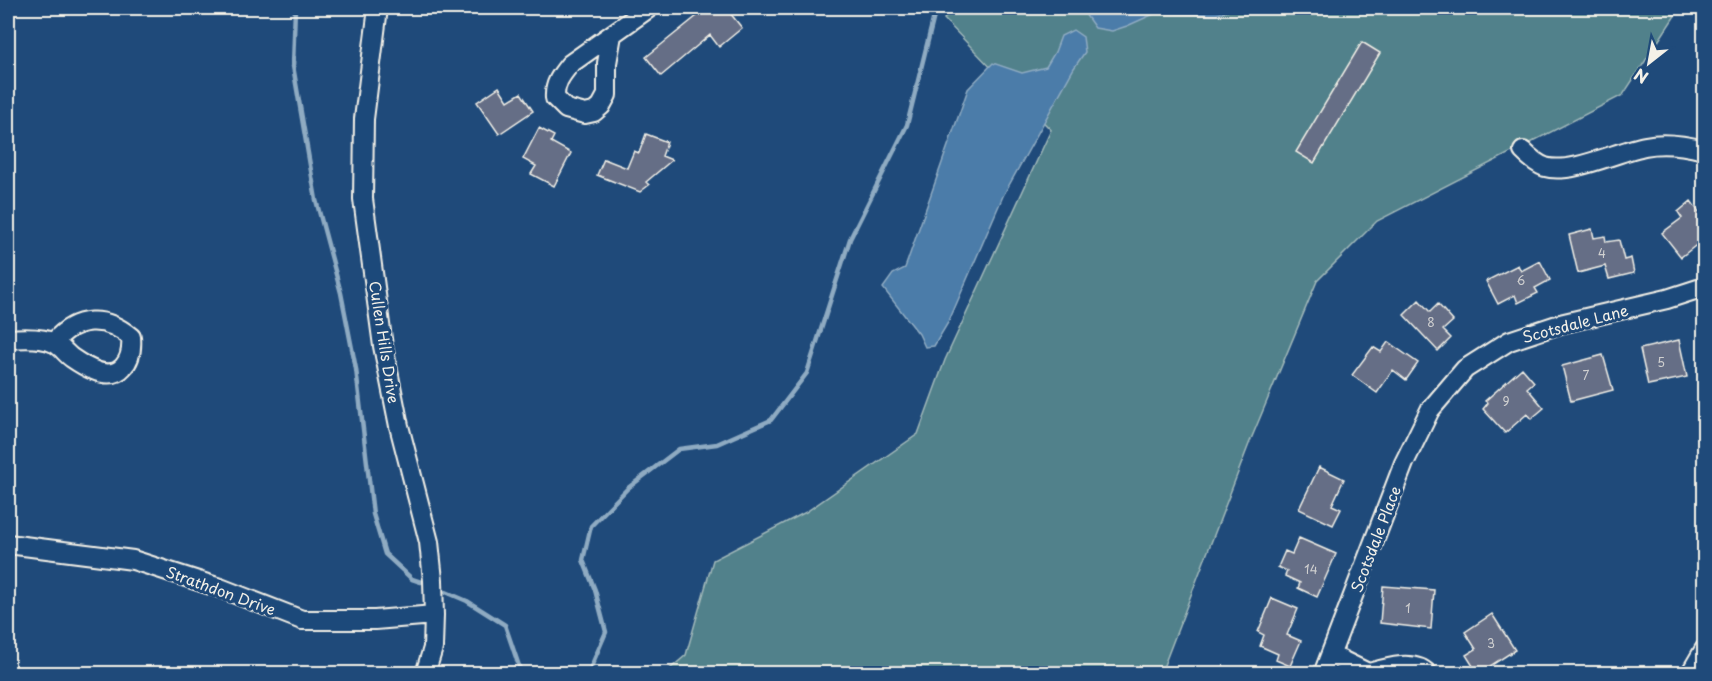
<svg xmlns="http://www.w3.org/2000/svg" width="1712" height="681" viewBox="0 0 1712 681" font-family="'Playpen Sans',sans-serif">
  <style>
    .green { fill: #51818b; stroke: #a2b9ba; stroke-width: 1.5 }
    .water { fill: #4b7ca9; stroke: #8fabc2; stroke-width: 1.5 }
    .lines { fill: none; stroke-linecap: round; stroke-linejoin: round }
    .stream { stroke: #8fabc2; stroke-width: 4.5 }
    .building { fill: #656e86; stroke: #f4f1e8; stroke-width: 1.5 }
    .minor-casing { stroke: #f4f1e8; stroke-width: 22 }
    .minor { stroke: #1f4a7a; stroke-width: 18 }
    .labels { text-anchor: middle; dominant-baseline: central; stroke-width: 6; stroke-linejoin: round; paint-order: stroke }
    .number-label { font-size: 12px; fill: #d0d0d0 }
    .street-label { font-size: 15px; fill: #f4f1e8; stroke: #1f4a7a }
  </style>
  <rect width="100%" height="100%" fill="#1f4a7a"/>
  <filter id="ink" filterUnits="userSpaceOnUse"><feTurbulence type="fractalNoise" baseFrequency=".0167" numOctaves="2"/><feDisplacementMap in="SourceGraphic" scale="12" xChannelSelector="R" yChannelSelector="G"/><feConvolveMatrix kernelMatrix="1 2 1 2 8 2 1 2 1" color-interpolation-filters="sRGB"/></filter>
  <g filter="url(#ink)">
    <path class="green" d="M 953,8 L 1680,8 L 1623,95 L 1377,221 L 1317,281 L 1249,444 L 1161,673 L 664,674 L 686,655 L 713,560 L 806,512 L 918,434 L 945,360 L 1051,130 L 944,19 Z"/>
    <path class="water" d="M 1086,8 L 1234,8 L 1216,15 L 1156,13 L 1127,26 L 1112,31 L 1095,28 L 1085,14 Z
      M 1073,30 L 1083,37 L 1085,52 L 1074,68 L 1003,196 L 949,321 L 934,346 L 925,347 L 919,334 L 883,288 L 893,274 L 905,268 L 968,89 L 993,63 L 1022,73 L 1046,67 L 1055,52 L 1061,36 Z"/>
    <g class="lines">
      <path class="stream" d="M 295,8 L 293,66 L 316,200 L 341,293 L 356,369 L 373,514 L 385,554 L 412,579 L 421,582
        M 446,592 L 467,601 L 505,625 L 520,669 L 518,674
        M 588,674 L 606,632 L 595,590 L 583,560 L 591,526 L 628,488 L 679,449 L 717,444 L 771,420 L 807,373 L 850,239 L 907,125 L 936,8"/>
    </g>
    <path class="building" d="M 707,8 L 726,8 L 742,28 L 719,47 L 710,35 L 661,76 L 646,57 Z
      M 1362,42 L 1380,53 L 1314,163 L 1296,152 Z
      M 499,87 L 508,101 L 521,93 L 533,111 L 499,134 L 477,102 Z
      M 539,128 L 554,136 L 551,142 L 571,153 L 554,186 L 531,174 L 536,166 L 523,159 Z
      M 646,134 L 667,142 L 662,156 L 672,160 L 646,182 L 649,185 L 640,192 L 597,175 L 604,159 L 627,168 L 634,151 L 639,153 Z
      M 1691,201 L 1704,219 L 1704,239 L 1681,257 L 1662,233 L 1682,218 L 1678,212 Z
      M 1592,229 L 1594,238 L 1605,236 L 1606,242 L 1619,240 L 1624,260 L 1631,258 L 1634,273 L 1609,279 L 1605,266 L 1578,273 L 1569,235 Z
      M 1540,261 L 1550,280 L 1535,288 L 1538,293 L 1518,303 L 1515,295 L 1498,304 L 1486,281 L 1518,265 L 1521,271 Z
      M 1419,300 L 1430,312 L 1438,304 L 1453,321 L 1443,330 L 1451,338 L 1438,351 L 1404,315 Z
      M 1679,340 L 1687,377 L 1648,385 L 1640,349 Z
      M 1388,342 L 1418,363 L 1406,380 L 1393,370 L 1377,393 L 1352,375 L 1373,347 L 1381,352 Z
      M 1603,355 L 1613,390 L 1571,401 L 1562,366 Z
      M 1522,368 L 1534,382 L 1527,388 L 1544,408 L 1531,419 L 1527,414 L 1505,433 L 1483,409 L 1488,403 L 1485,401 Z
      M 1319,467 L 1344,479 L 1332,505 L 1341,509 L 1333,525 L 1299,509 Z
      M 1299,538 L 1336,554 L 1317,597 L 1298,588 L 1300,583 L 1285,576 L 1287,571 L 1278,567 L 1285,551 L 1292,554 Z
      M 1383,586 L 1434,590 L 1431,629 L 1380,623 Z
      M 1272,598 L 1298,609 L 1287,635 L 1301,641 L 1290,666 L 1276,660 L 1278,654 L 1260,646 L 1264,635 L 1258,632 Z
      M 1492,614 L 1515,650 L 1478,674 L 1466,655 L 1476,649 L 1465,632 Z"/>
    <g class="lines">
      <g class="minor-casing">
        <path id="minor" d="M 378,8 L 364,119 L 363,199 L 383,346 L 399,426 L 429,542 L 433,580 L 434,615 L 433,648 L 425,674
          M 612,35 L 607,63 L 607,95 L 601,106 L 594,112 L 585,114 L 566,109 L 555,98 C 554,84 561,75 570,64 L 649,8
          M 1523,151 C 1529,157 1537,164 1545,167 C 1571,175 1618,151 1645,146 C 1665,142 1684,145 1704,150
          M 8,339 C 20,338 43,337 54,343 C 61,346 66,354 72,358 C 85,367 110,382 123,367 C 131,359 132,348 131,337 C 105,315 76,316 54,342
          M 8,544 L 133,560 L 220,588 L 302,620 L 375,620 L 434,615
          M 1331,655 L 1370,674
          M 1369,673 C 1386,668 1414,659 1428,674
          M 1323,674 L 1404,463 L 1430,410 L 1465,369 L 1509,341 L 1560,324 L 1667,299 L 1704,287
          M 1690,674 L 1704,650"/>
      </g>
      <use href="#minor" class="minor"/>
    </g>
  </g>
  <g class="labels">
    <g class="number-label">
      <text x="1602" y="253">4</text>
      <text x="1521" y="280">6</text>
      <text x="1431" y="322">8</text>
      <text x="1661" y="362">5</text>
      <text x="1586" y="375">7</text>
      <text x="1506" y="401">9</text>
      <text x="1311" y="569">14</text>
      <text x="1408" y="608">1</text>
      <text x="1491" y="643">3</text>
    </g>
    <g class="street-label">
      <text transform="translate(1575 323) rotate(-15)">Scotsdale Lane</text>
      <text transform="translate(385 342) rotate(81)">Cullen Hills Drive</text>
      <text transform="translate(1375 539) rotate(-69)">Scotsdale Place</text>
      <text transform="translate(221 590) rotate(20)">Strathdon Drive</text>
    </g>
  </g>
  <rect width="1712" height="681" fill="none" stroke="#1f4a7a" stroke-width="30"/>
  <rect x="15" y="15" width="1682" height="651" fill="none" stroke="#f4f1e8" stroke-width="2" filter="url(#ink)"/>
  <g transform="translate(1649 63) rotate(211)" stroke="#1f4a7a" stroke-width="4.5" paint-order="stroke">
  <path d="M0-4.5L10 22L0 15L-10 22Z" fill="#f4f1e8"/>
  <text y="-9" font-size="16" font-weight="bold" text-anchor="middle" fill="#f4f1e8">N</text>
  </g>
</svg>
